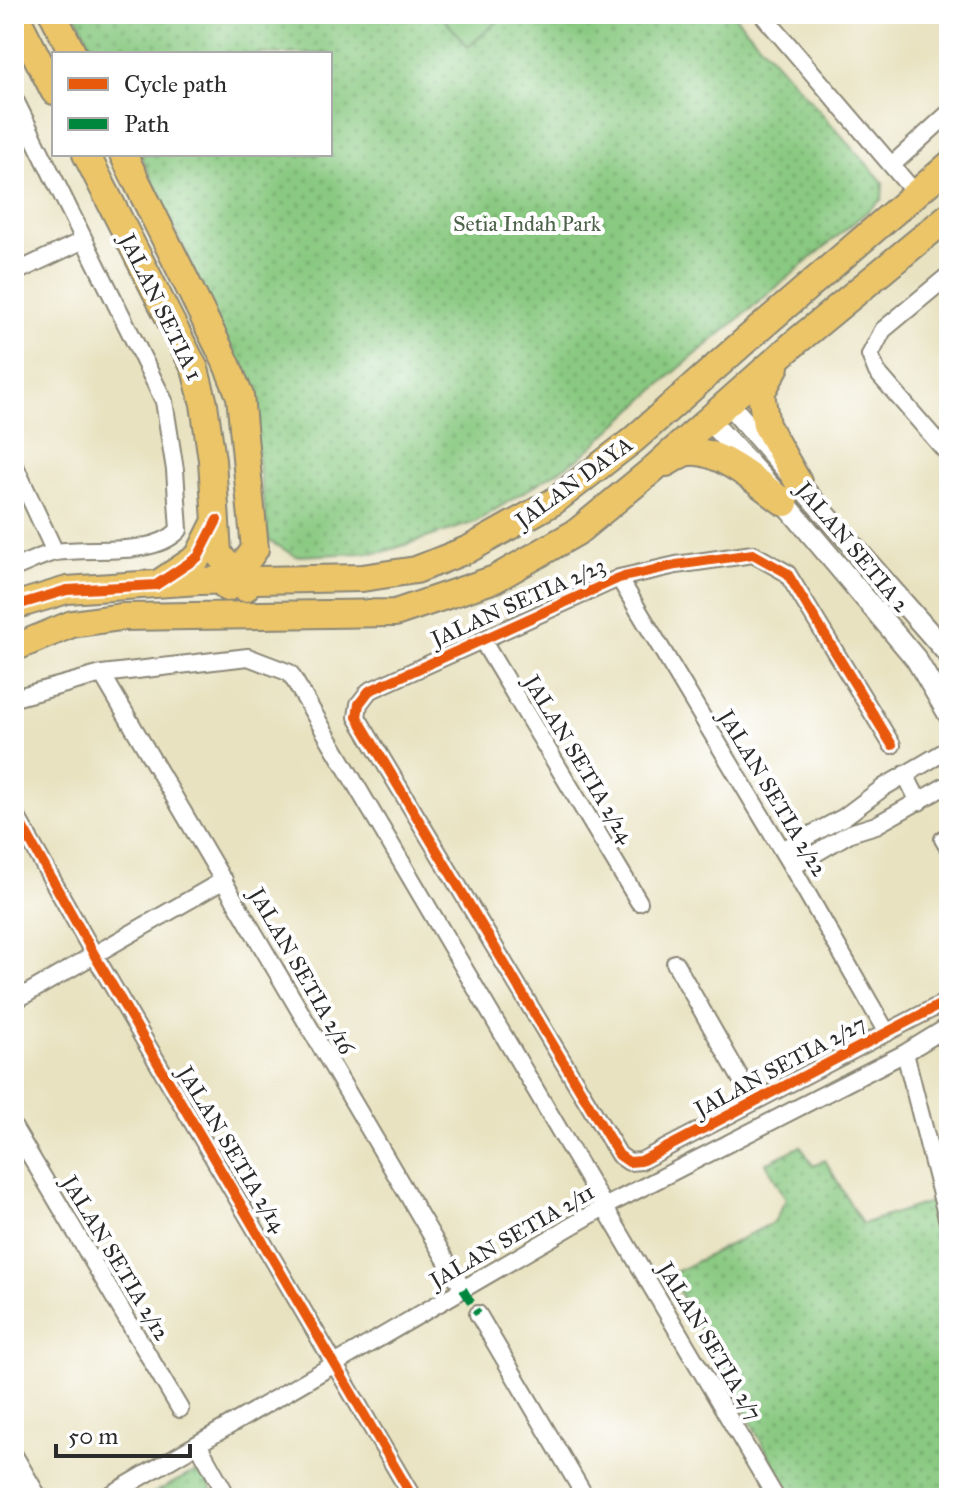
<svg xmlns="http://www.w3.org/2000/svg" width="963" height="1512" viewBox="0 0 963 1512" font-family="'IM FELL Great Primer',serif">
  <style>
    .green { fill: url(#green-dots); stroke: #5a7a56; stroke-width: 2 }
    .pitch { fill: #89c981; stroke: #5a7a56; stroke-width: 2 }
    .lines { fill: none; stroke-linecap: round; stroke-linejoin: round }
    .minor-casing { stroke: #8a8676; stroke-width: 20 }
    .tertiary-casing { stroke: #8a8676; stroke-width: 24 }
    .primary-casing { stroke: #8a8676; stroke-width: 30 }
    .minor { stroke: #fff; stroke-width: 16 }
    .tertiary { stroke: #fff; stroke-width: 20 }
    .primary { stroke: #ecc569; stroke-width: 26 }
    .quiet { stroke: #00873e; stroke-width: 8; stroke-dasharray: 16 8; stroke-linecap: butt }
    .cycleway-casing { stroke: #fff; stroke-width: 15 }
    .cycleway { stroke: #e8590c; stroke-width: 10 }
    .labels { text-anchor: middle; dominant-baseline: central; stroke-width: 8; stroke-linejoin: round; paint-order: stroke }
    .park-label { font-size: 22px; fill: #4c6249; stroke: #fff }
    .street-label { font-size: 22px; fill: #2b2b2b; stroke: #fff }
  </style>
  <defs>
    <pattern id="green-dots" width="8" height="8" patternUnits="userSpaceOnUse" patternTransform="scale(2)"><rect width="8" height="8" fill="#89c981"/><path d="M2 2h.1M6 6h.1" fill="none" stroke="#70a36a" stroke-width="1.8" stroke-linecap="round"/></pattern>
  </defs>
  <rect width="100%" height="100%" fill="#fff"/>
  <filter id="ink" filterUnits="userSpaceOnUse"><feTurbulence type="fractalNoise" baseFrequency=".0125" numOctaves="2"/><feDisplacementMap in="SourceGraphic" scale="16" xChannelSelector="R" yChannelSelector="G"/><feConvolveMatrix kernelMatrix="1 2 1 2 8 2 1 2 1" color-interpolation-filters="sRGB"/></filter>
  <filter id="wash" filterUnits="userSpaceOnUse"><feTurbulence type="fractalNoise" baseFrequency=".006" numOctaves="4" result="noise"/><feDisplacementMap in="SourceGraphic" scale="32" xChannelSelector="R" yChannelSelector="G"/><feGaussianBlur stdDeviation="1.8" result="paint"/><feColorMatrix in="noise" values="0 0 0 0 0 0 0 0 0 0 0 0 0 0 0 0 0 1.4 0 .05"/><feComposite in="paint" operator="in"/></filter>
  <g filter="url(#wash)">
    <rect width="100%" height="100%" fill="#e8e2c0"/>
    <path class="green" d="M 76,14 L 733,14 L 883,182 L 882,199 L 670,376 L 581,457 L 475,522 L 383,552 L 296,556 L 269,541 L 248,388 L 140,154 L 330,154 L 330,54 L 94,54 Z
      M 801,1146 L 813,1166 L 825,1160 L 862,1224 L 936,1200 L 949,1266 L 949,1498 L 792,1498 L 670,1275 L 774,1222 L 786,1199 L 766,1163 Z
      M 197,1472 L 205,1477 L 217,1498 L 145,1498 L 188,1475 Z"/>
    <path class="pitch" d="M 440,14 L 506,14 L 468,47 Z"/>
  </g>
  <g filter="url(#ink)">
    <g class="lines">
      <g class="minor-casing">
        <path id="minor" d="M 762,14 L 916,194
          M 14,98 L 164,401 L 175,470 L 179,530 C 152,558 92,546 56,552 C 42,555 27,563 14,568
          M 892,165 L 949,113
          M 14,273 L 84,240
          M 949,275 L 883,330 L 870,355 L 877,372 L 949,455
          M 14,464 L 55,552
          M 619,578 L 792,867 L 887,1033
          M 482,640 L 639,902
          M 102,674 L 463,1289
          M 14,698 L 102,674 L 248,657 L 290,673 L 776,1498
          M 892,745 L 787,573 L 753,554 L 676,565 L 619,578 L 369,691 L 359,704 L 357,717 L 619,1155 L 629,1162 L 641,1161 L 949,1000
          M 905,774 L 919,802
          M 14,812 L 95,956 L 413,1498
          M 943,839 L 949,849
          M 782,850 L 844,817 L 884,787 L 949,749
          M 792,867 L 850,833 L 876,825 L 949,784
          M 675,963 L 754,1102
          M 14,1001 L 224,880
          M 905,1053 L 949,1226
          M 14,1128 L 180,1409
          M 478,1314 L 586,1498
          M 198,1444 L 228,1498
          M 14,1455 L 39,1498
          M 105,1498 L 604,1207 L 905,1053 L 949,1026"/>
      </g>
      <g class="tertiary-casing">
        <path id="tertiary" d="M 727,402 L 949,655
          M 708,419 L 785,503 L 916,659 L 949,715"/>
      </g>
      <g class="primary-casing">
        <path id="primary" d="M 15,14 L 54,91
          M 53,14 L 73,54
          M 86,154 L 195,369 L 204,404 L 212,460 L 218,553 L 245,588
          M 123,154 L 225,360 L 240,396 L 255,549 L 227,588
          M 776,366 L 761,393 L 766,425 L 798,482
          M 666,463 C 674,459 682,452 690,452 C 720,449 761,486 785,503
          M 159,583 L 198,557 L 215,523
          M 14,606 L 67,590 L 199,581 L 362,578 L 416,570 L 469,549 L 553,502 L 633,440 L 746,340 L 949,165
          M 14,648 L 72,624 L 121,617 L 395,613 L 495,579 L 577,532 L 651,471 L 796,342 L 949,216"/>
      </g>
      <use href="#minor" class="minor"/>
      <use href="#tertiary" class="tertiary"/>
      <use href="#primary" class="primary"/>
      <path class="quiet" d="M 463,1289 L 478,1314"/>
      <g class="cycleway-casing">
        <path id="cycleway" d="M 14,606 L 67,590 L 156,585 L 198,557 L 217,520
          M 892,745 L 787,573 L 753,554 L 676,565 L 619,578 L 369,691 L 359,704 L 357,717 L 619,1155 L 629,1162 L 641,1161 L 949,1000
          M 14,812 L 95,956 L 413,1498"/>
      </g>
      <use href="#cycleway" class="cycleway"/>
    </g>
  </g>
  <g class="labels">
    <g class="park-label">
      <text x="527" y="223">Setia Indah Park</text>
    </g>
    <g class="street-label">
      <text transform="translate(161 307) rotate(64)">JALAN SETIA 1</text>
      <text transform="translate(574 482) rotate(-36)">JALAN DAYA</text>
      <text transform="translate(853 547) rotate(50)">JALAN SETIA 2</text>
      <text transform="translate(518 602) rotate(-24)">JALAN SETIA 2/23</text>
      <text transform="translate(579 759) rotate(59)">JALAN SETIA 2/24</text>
      <text transform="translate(773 793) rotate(59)">JALAN SETIA 2/22</text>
      <text transform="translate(302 971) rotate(60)">JALAN SETIA 2/16</text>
      <text transform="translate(780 1066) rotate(-28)">JALAN SETIA 2/27</text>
      <text transform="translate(232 1149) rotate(59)">JALAN SETIA 2/14</text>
      <text transform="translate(512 1236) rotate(-30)">JALAN SETIA 2/11</text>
      <text transform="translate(116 1258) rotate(59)">JALAN SETIA 2/12</text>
      <text transform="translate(710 1341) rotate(59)">JALAN SETIA 2/7</text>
    </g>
  </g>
  <rect width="963" height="1512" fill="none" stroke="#fff" stroke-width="48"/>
  <rect x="52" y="52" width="280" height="104" fill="#ffffff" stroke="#aaaaaa" stroke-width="2"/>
  <rect x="68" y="78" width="40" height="12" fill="#e8590c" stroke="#aaaaaa" stroke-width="2"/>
  <text x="124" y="92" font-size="24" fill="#2b2b2b">Cycle path</text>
  <rect x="68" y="118" width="40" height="12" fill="#00873e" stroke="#aaaaaa" stroke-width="2"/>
  <text x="124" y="132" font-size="24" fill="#2b2b2b">Path</text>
  <path d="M56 1444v12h134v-12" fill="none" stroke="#2b2b2b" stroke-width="4"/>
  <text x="68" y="1444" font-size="24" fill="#2b2b2b" stroke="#ffffff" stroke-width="6" paint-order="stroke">50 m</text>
</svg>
